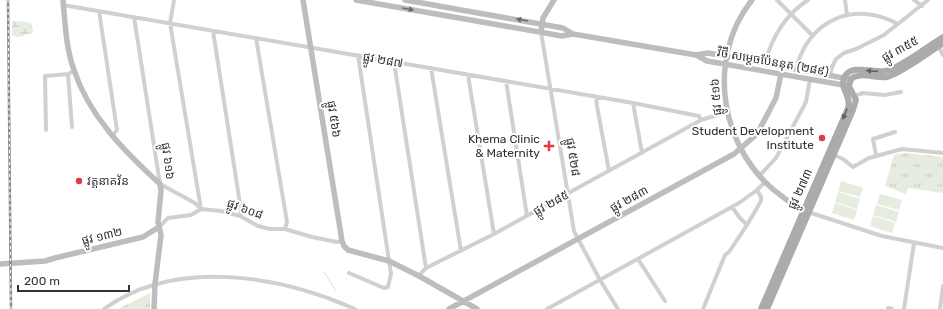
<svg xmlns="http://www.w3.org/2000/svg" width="943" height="309" viewBox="0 0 943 309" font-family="Rubik,'Noto Sans Khmer',sans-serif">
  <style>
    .grass { fill: url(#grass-tufts) }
    .wetland { fill: url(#wetland-marsh) }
    .pitch { fill: #e6ecdf }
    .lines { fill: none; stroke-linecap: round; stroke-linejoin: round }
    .stream { stroke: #cfe2ee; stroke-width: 1 }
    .street { stroke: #d0d0d0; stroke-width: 4 }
    .secondary { stroke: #bdbdbd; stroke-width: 5.5 }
    .primary { stroke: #ababab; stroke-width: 6 }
    .rail-casing { stroke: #888; stroke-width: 2.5 }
    .rail { stroke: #fff; stroke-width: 1; stroke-dasharray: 3; stroke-linecap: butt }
    .oneway { fill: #6a6a6a }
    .oneway2 { fill: #636363 }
    .poi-dot { fill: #e63946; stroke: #fff; stroke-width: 1.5 }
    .labels { text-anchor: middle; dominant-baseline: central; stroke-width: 4; stroke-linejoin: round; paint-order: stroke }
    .street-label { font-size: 12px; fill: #333; stroke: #fff }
    .poi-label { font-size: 12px; fill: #333; stroke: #fff; text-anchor: end }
  </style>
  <defs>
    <pattern id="grass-tufts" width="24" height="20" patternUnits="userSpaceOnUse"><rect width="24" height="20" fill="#e6ecdf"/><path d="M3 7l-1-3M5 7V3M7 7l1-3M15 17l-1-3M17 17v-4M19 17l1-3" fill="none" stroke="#c6cbc0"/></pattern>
    <pattern id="wetland-marsh" width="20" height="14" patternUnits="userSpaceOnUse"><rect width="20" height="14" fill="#e6ecdf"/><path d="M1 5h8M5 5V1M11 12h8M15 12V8" fill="none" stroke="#c6cbc0"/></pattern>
  </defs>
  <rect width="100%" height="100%" fill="#fff"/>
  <path class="grass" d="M 905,153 L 943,157 L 943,193 L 908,188 L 906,194 L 885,186 L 894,155 Z
    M 150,293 L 150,309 L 118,309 Z"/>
  <path class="wetland" d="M 12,21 L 26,22 L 31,23 L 33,29 L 32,34 L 26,34 L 23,36 L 17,37 L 12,35 Z"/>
  <path class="pitch" d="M 841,181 L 863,188 L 860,197 L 838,191 Z
    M 838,192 L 860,199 L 857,209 L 835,202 Z
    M 880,194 L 902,200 L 899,210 L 877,204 Z
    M 835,203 L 857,210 L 854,220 L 832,213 Z
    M 876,205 L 899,212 L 896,222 L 873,215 Z
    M 873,216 L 895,223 L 892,233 L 870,226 Z"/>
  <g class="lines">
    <path class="stream" d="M 324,272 L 336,291"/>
    <path class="street" d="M 777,0 L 812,35
      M 845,0 L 847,15
      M 914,0 L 922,6
      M 63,5 L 633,103 L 699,116 L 701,120
      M 99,11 L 117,130 L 112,136
      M 134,17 L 160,184 L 195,203 L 201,209 L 221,211 L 240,216 L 258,226 L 270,229 L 285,229 L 312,237 L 337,242 L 342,241
      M 213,31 L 241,210 L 240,216
      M 541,32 L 574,231 L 600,280 L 618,309
      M 256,38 L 287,222 L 285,229
      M 938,45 L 943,55
      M 394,62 L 426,268
      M 765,63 C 772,37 785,15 808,0
      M 431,68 L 461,251
      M 796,69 C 808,20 854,0 898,24
      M 68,74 L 72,127
      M 468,75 L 494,234
      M 830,75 L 832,67 L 836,59 L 844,53 L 856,49 L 884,35 L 928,0
      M 506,81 L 527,216
      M 854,96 L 863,93 L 885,95 L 901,92
      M 596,97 L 597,106 L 609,171
      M 633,103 L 642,153
      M 46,130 L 45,76 L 68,74 L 74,71
      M 834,155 L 843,159 L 853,167 L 869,158 L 902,149 L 943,153
      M 876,155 L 873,139 L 895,132
      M 759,176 L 776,158 L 806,102 L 810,79
      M 808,212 L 882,236 L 943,248
      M 747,225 L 761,201 L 761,197 L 757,190
      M 159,227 L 168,218 L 191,215 L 201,209 L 170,23 L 174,0
      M 638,259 L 665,301
      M 349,273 L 384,288 L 388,287 L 391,274 L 358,55
      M 419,276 L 423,271 L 426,268 L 494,234 L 701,120 L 727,112
      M 888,308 L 892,309
      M 104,309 C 176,257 280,276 355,309
      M 547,309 L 739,203 L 757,190 L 765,182
      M 703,309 L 725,255 L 729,252 L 747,225 L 740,218 L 732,207
      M 904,309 L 914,243
      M 940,309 L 943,286"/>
    <path class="secondary" d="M 63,0 C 65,23 66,48 74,70 C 89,116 125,152 160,184 L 161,191 L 158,222 L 161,235 L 155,284 L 154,309
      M 303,0 L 342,241 L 344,246 L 348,250 L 389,261 L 419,276 L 477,309
      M 356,0 L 562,36 L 573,34
      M 405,0 L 563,28 L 573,34 L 696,55 L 708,53 L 849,79
      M 752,0 C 704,60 721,154 783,197 C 790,203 798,208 806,212
      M 541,32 L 543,18 L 554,0
      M 696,55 L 707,61 L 843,85 L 847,85
      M 0,264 L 45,261 L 55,258 L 143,237 L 159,227
      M 449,309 L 734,154 L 757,134 L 776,98 L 781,74"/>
    <path class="primary" d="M 761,309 L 848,108 C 852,94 838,89 845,76 C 852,64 874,73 885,71 C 897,70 931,44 943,37
      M 767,309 L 853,110 L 856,100 L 849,86 L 851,79 C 860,71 876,79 887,77 C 900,74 930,52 943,43"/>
    <g class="rail-casing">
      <path id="rail" d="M 8,0 L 11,309"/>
    </g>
    <use href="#rail" class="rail"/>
  </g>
  <defs><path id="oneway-solid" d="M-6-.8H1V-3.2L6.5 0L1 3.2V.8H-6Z"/></defs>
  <g class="oneway">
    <use href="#oneway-solid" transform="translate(408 9) rotate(10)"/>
    <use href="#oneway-solid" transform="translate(522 20) rotate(-170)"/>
  </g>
  <g class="oneway2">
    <use href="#oneway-solid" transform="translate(872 71) rotate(-176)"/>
    <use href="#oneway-solid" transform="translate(845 114) rotate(113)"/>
  </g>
  <g class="poi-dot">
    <circle cx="822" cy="138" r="4"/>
    <path d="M547 140h4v4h4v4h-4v4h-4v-4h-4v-4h4z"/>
    <circle cx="79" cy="181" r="4"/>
  </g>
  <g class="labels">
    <g class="street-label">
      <text transform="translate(900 49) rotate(-29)">ផ្លូវ ៣៥៥</text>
      <text transform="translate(383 60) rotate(10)">ផ្លូវ ២៨៧</text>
      <text transform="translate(773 62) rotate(10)">វិថី សម្តេចប៉ែននុត (២៨៩)</text>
      <text transform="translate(716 97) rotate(-95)">ផ្លូវ ៥១៦</text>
      <text transform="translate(334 119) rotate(81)">ផ្លូវ ៥៦៦</text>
      <text transform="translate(573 157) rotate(81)">ផ្លូវ ៥២៨</text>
      <text transform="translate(168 161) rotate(82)">ផ្លូវ ៦១៦</text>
      <text transform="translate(800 189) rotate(-66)">ផ្លូវ ២៧៣</text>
      <text transform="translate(629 199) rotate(-29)">ផ្លូវ ២៨៣</text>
      <text transform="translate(551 203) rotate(-29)">ផ្លូវ ២៨៥</text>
      <text transform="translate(245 209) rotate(20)">ផ្លូវ ៦០៨</text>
      <text transform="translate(102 236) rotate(-14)">ផ្លូវ ១៣២</text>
    </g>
    <g class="poi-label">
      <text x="814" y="131">Student Development<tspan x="814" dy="14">Institute</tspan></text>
      <text x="540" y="139">Khema Clinic<tspan x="540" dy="14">&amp; Maternity</tspan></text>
      <text x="87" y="181" text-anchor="start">វត្តនាគវ័ន</text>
    </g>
  </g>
  <path d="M18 285v6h111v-6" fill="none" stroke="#333333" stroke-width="2"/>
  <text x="24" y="285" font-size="12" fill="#333333" stroke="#ffffff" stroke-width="3" paint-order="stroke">200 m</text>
</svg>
